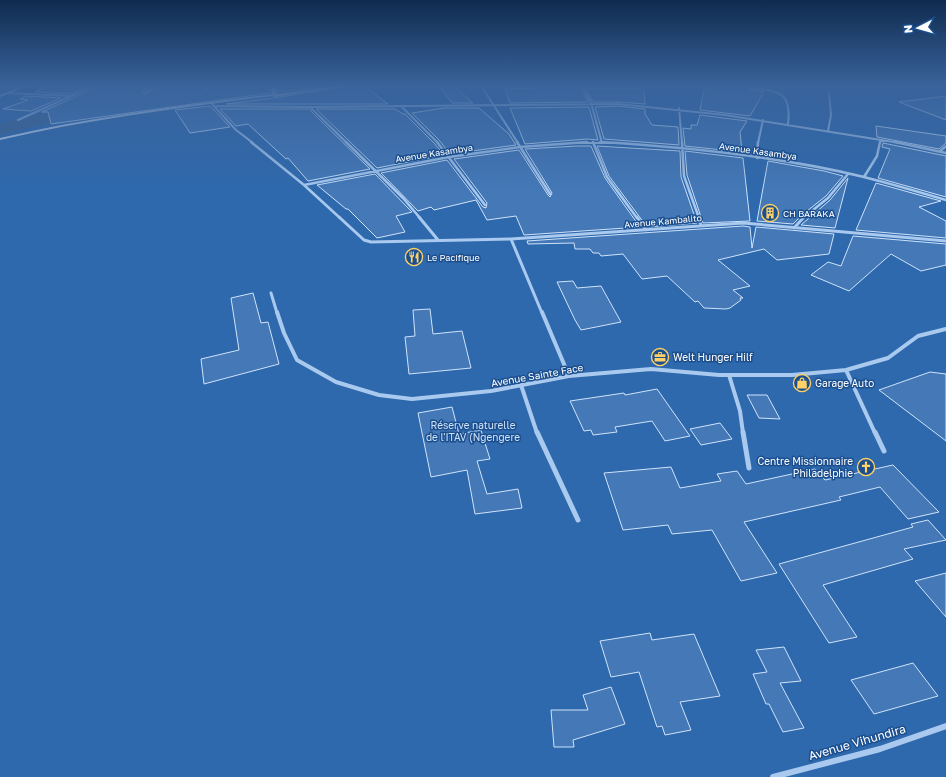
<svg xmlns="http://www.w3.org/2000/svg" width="946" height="777" viewBox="0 0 946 777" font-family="'Golos Text',sans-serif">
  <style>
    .green { fill: #2e69ad }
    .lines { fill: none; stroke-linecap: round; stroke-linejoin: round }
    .river { fill: #3c6290; fill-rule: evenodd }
    .building { fill: #4478b7; stroke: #cfe3fa }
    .street-far5 { stroke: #a9c9ee; stroke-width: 2 }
    .street-far4 { stroke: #a9c9ee; stroke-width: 2.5 }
    .street-far3 { stroke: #a9c9ee; stroke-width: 3 }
    .street-far2 { stroke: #a9c9ee; stroke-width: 4 }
    .street-far1 { stroke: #a9c9ee; stroke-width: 5 }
    .street { stroke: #a9c9ee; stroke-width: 6 }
    .secondary { fill: #d6e6fa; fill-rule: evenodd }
    .labels { text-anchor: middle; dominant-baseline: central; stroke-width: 3; stroke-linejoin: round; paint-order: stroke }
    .far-street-label { font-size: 9px; fill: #fff; stroke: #1b4f8f }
    .far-poi-label { font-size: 9px; fill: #fff; stroke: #1b4f8f; text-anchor: start }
    .poi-label { font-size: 10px; fill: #fff; stroke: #1b4f8f; text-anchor: start }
    .street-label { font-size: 10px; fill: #fff; stroke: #1b4f8f }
    .park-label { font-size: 10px; fill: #cfe3fa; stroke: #1b4f8f }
    .near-street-label { font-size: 12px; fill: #fff; stroke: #1b4f8f }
  </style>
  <rect width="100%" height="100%" fill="#1b4f8f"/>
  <path class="green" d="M 0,84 L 26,84 L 3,94 L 71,97 L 98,108 L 203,95 L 203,106 L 210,105 L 234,90 L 282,84 L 946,84 L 946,777 L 0,777 Z"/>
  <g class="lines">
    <path class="river" d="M 905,84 L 946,84 L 946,91 L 908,87 Z
      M 100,100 L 106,101 L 109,105 L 106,109 L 0,135 L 0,123 Z"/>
  </g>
  <path class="building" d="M 52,84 L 92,84 L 71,94 L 35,92 Z
    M 100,84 L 154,84 L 142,91 L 144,95 L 161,84 L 208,84 L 204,87 L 206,90 L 214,84 L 270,84 L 270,93 L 51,124 L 48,112 L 42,112 L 99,86 Z
    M 276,84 L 339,84 L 277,92 Z
    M 361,84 L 388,104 L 226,104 L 274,98 Z
    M 437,84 L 451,84 L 473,103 L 452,103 Z
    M 535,84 L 576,84 L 581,89 L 588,102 L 510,103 L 505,89 L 537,88 Z
    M 719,85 L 749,87 L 750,90 L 764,92 L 750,116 L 700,110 L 704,89 Z
    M 586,89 L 644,89 L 645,104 L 618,102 L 593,102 Z
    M 26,96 L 61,98 L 31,111 L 3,109 L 28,100 L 20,99 Z
    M 946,96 L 946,120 L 899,102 Z
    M 210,106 L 230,127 L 190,133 L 175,110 Z
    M 618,106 L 645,109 L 645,114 L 652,125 L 678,127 L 679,145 L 604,139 L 595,107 Z
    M 589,107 L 598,140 L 587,139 L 525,144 L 510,108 Z
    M 444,108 L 479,108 L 509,134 L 516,145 L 450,154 L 439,140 L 412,113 Z
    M 220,109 L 309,109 L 370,169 L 308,181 L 288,158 L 286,159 L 248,124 L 236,126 Z
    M 316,109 L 395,109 L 403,114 L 405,114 L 434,143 L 444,155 L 377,168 Z
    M 700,115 L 747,121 L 740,132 L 742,152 L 685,146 L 683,128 L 691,129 L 691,125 L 697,125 Z
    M 876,126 L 946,136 L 946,143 L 939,149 L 877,137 Z
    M 883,143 L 946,156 L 946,197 L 878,178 L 890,149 L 882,147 Z
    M 577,146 L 591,146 L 605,178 L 640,227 L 524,235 L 516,216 L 487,220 L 476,200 L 434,210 L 431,207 L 418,211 L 381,173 L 447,160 L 483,207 L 486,208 L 487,203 L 454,159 L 519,150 L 548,195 L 550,197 L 552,193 L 525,149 Z
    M 597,146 L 680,151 L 681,177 L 697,223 L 647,227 L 609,176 Z
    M 685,151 L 743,158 L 750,221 L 703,223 L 687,175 Z
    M 768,161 L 824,171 L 843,176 L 826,196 L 802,215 L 793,224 L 757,221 Z
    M 375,174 L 412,212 L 396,216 L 405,232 L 377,238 L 348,209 L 346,209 L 317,185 Z
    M 848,178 L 835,228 L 801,225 L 830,200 Z
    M 876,183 L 941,201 L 919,207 L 946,221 L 946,238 L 856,230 Z
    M 743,226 L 750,227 L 752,248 L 756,227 L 834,234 L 829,254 L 777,260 L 764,249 L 718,260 L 750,286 L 733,290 L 743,298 L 740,298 L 741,300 L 730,308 L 726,309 L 704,308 L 698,301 L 695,302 L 667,276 L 642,279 L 623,254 L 601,256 L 599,253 L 593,253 L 590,249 L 575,249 L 574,243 L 528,244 L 527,241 Z
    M 853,236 L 946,244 L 946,265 L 921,271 L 891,254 L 849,291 L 811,275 L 828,262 L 841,266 Z
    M 573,281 L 577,288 L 601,286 L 621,322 L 581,330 L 575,320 L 557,282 Z
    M 253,293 L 261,323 L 268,322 L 279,364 L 204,384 L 201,359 L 239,350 L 231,298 Z
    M 430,309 L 433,334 L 462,331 L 471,368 L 409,374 L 405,337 L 415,336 L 413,310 Z
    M 930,372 L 946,374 L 946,441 L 879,390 Z
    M 657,389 L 690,436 L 665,441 L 652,421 L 615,427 L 617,432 L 593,435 L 591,430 L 584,431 L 570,401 L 624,393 L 625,395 Z
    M 747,395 L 767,395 L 780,419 L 759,418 Z
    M 452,407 L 459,434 L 481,430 L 490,459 L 477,461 L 487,494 L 518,489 L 522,508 L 475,514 L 467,470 L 431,477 L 418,413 Z
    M 720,423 L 732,439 L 701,445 L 690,429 Z
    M 893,465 L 939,512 L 908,519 L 880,487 L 839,497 L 841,500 L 744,522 L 777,573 L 741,581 L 712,530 L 672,534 L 668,525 L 623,530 L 604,473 L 671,467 L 680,488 L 721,481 L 717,474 L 737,471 L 746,484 L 815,469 L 825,480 Z
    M 928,520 L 946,540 L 904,549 L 913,559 L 823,585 L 857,637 L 829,643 L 779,564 L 913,527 L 911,524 Z
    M 946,573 L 946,617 L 915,581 Z
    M 650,633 L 652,640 L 694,634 L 720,696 L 680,702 L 691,730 L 665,735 L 662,726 L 657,727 L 639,672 L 611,677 L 600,641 Z
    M 784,647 L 801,681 L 780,683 L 804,728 L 783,732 L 769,704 L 766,704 L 753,674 L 767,672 L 756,650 Z
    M 913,663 L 938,696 L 874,714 L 851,680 Z
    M 611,687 L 625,724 L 573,740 L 574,747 L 554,747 L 551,710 L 588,710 L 583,695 Z"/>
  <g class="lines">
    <path class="street-far5" d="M 480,84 L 518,143
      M 581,84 L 591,103 L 602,143
      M 206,88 L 212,84
      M 751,88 C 779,91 792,92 788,124
      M 8,93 L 70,96
      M 144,93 L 159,84
      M 212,104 L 236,130 L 253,143
      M 214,106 L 310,107 L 618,104 L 725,115 L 900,143
      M 401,106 L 438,143
      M 310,107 L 347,143
      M 679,108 L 682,143
      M 18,120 L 98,84
      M 828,131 L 831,115 L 829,93
      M 573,143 L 618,143
      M 758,143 L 763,120
      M 880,143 L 881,140"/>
    <path class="street-far4" d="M 251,142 L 304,185 L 340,218
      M 346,142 L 403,198 L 420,218
      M 437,142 L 485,205
      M 517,142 L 550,194
      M 593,142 L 607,177 L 637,218
      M 600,142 C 688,147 778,156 864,177 C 892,184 919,192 946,200
      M 682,142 L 684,176 L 699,218
      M 895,142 L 946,153
      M 940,151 L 946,146
      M 757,158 L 758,142
      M 864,177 L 877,156 L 880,142
      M 304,185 L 449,157 L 520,147 L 587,142
      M 803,218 L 828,198 L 848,174"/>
    <path class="street-far3" d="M 339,217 L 364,240 L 371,242 L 511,239 L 743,223 L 946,241
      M 419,217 L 438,240
      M 637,217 L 646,230
      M 698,217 L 701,225
      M 794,228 L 804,217
      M 511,239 L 542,313
      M 271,293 L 277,313"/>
    <path class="street-far2" d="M 277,312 L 284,333 L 297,360 L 336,382 L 379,395 L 412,399 L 491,391 L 569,376 L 651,369 L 719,375 L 792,375 L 846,370 L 888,358 L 918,336 L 946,329
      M 542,312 L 569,376
      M 846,370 L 875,433
      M 729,375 L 740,411 L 743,433
      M 521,385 L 537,433"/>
    <path class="street-far1" d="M 537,432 L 578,520
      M 743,432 L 749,468
      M 875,432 L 884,451"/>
    <path class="street" d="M 773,777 L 880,749 L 946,726"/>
    <path class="secondary" d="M 28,84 L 33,84 L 0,97 L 0,95 Z
      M 271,84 L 275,84 L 276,94 L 350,84 L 359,84 L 274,97 L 272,96 C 181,108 90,119 0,140 L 0,138 C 90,117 181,106 272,94 Z"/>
  </g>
  <linearGradient id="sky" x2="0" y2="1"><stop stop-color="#0f2b4f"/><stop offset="0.44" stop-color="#39639b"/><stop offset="1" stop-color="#39639b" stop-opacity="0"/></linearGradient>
  <rect width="946" height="193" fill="url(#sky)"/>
  <defs>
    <g id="building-ring" transform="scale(0.9)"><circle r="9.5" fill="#1b4f8f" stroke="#ffd166" stroke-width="1.5"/><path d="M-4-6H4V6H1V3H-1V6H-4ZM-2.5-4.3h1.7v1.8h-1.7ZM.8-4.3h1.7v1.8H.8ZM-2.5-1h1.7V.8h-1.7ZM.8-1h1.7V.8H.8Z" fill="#ffd166"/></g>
    <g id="restaurant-ring" transform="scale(0.9)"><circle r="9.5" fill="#1b4f8f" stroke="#ffd166" stroke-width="1.5"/><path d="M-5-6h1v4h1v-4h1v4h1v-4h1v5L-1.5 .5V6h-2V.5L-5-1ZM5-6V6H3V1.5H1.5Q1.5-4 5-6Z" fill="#ffd166"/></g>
    <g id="office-ring" transform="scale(0.9)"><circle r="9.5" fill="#1b4f8f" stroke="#ffd166" stroke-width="1.5"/><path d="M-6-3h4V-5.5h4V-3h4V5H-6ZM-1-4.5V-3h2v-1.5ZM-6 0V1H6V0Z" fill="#ffd166"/></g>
    <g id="shop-ring" transform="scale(0.9)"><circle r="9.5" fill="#1b4f8f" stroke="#ffd166" stroke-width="1.5"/><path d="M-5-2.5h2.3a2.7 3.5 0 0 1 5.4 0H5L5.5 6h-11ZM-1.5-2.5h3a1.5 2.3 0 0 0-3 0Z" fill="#ffd166"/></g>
    <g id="church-ring" transform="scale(0.9)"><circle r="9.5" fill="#1b4f8f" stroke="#ffd166" stroke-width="1.5"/><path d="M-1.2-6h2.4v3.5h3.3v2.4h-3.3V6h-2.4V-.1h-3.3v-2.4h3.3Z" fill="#ffd166"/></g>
  </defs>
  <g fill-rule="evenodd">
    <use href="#building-ring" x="770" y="213"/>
    <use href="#restaurant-ring" x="414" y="257"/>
    <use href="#office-ring" x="660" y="357"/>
    <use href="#shop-ring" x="802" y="383"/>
    <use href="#church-ring" x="866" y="467"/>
  </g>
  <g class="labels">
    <g class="far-street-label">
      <text transform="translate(758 151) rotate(8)">Avenue Kasambya</text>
      <text transform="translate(434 153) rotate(-9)">Avenue Kasambya</text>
      <text transform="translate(663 221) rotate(-5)">Avenue Kambalito</text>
    </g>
    <g class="far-poi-label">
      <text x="783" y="213">CH BARAKA</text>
      <text x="427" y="257">Le Pacifique</text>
    </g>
    <g class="poi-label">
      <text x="673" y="357">Welt Hunger Hilf</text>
      <text x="815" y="383">Garage Auto</text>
      <text x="853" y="461" text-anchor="end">Centre Missionnaire<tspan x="853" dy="12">Philadelphie</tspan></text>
    </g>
    <g class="street-label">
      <text transform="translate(537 375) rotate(-10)">Avenue Sainte Face</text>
    </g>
    <g class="park-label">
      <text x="473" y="425">Réserve naturelle<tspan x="473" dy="12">de l'ITAV (Ngengere</tspan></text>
    </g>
    <g class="near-street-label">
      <text transform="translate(857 742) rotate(-16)">Avenue Vihundira</text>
    </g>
  </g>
  <g transform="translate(918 28) rotate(264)" stroke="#1b4f8f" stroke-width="3" paint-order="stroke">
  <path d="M0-3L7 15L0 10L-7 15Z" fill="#ffffff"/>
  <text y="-6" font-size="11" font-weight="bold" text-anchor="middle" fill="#ffffff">N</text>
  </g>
</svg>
